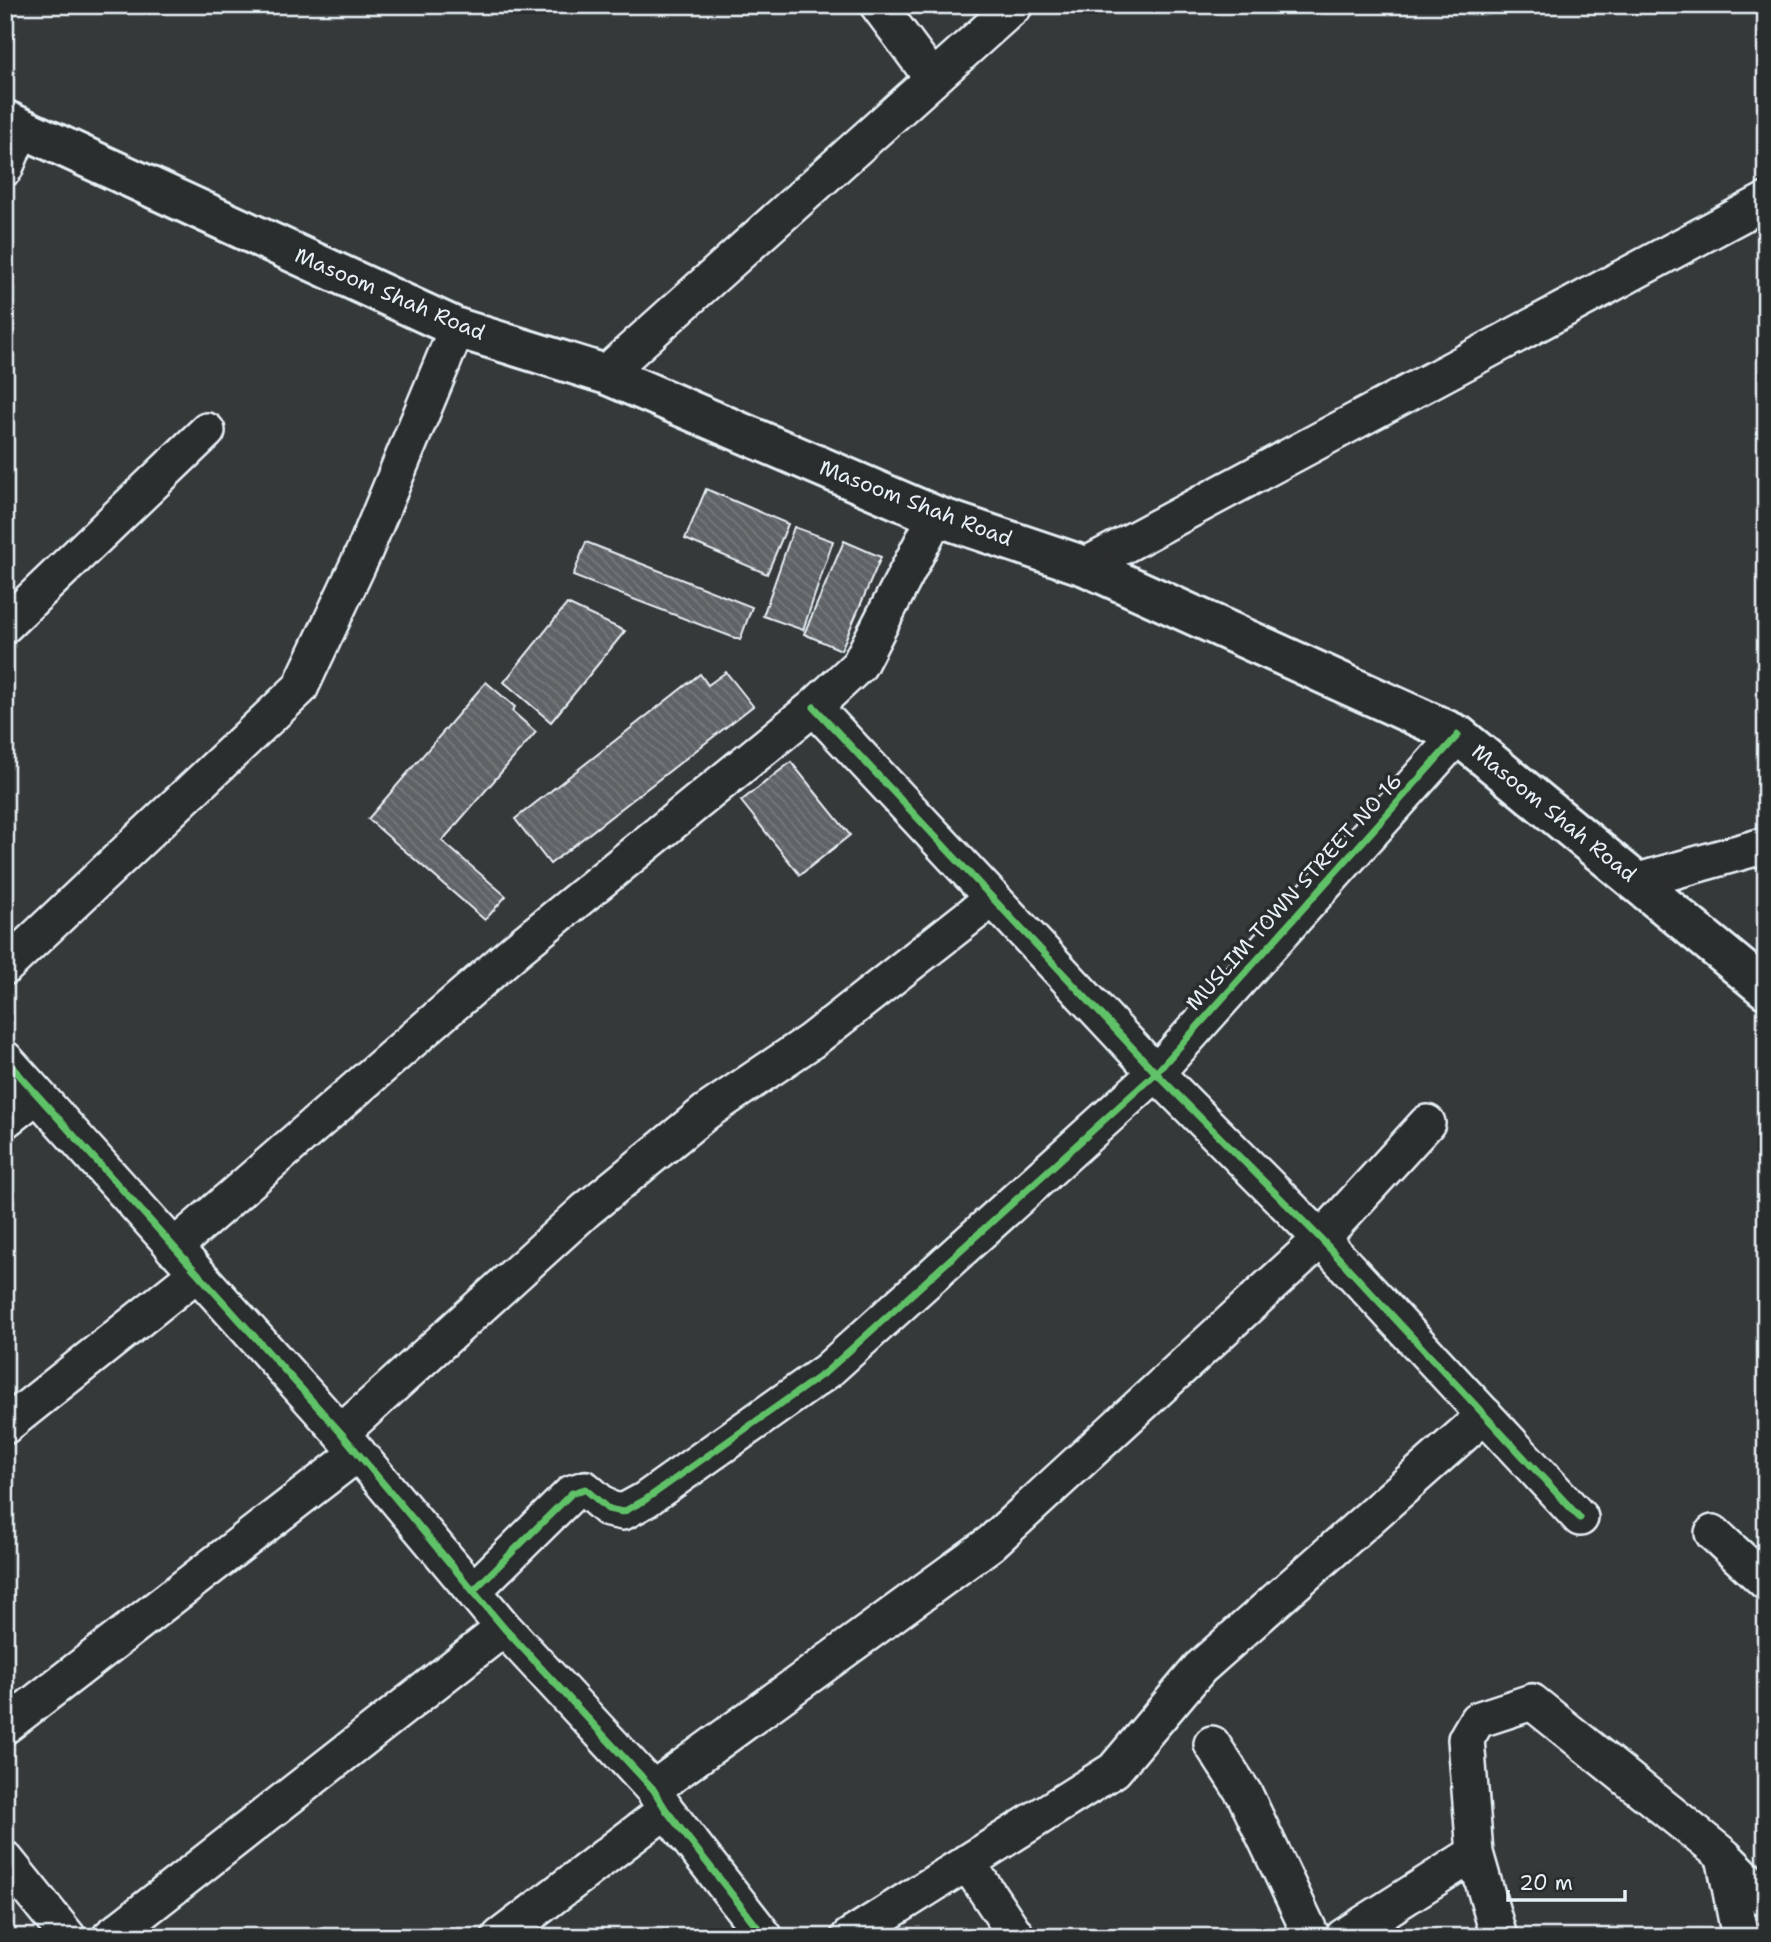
<svg xmlns="http://www.w3.org/2000/svg" width="1771" height="1942" viewBox="0 0 1771 1942" font-family="'Shantell Sans',sans-serif">
  <style>
    .building { fill: url(#building-back-hatch); stroke: #e8f1f8; stroke-width: 2 }
    .lines { fill: none; stroke-linecap: round; stroke-linejoin: round }
    .street-casing { stroke: #e8f1f8; stroke-width: 40 }
    .primary-casing { stroke: #e8f1f8; stroke-width: 44 }
    .street { stroke: #2a2d2e; stroke-width: 35 }
    .primary { stroke: #2a2d2e; stroke-width: 38 }
    .cycleway-casing { stroke: #2a2d2e; stroke-width: 11 }
    .cycleway { stroke: #61c268; stroke-width: 7 }
    .labels { text-anchor: middle; dominant-baseline: central; stroke-width: 7; stroke-linejoin: round; paint-order: stroke }
    .street-label { font-size: 21px; fill: #e8f1f8; stroke: #2a2d2e }
  </style>
  <defs>
    <pattern id="building-back-hatch" width="6" height="6" patternUnits="userSpaceOnUse" patternTransform="scale(1.75)"><rect width="6" height="6" fill="#5f6365"/><path d="M-1 5l2 2M0 0l6 6M5-1l2 2" fill="none" stroke="#767a7c"/></pattern>
  </defs>
  <rect width="100%" height="100%" fill="#35393a"/>
  <filter id="ink" filterUnits="userSpaceOnUse"><feTurbulence type="fractalNoise" baseFrequency=".0143" numOctaves="2"/><feDisplacementMap in="SourceGraphic" scale="14" xChannelSelector="R" yChannelSelector="G"/><feConvolveMatrix kernelMatrix="1 2 1 2 8 2 1 2 1" color-interpolation-filters="sRGB"/></filter>
  <g filter="url(#ink)">
    <path class="building" d="M 706,489 L 788,524 L 767,574 L 685,539 Z
      M 794,527 L 833,541 L 803,630 L 763,616 Z
      M 844,541 L 881,557 L 841,650 L 804,634 Z
      M 586,542 L 752,607 L 740,640 L 573,576 Z
      M 567,604 L 625,631 L 551,722 L 504,682 Z
      M 726,672 L 753,706 L 550,864 L 515,819 L 700,674 L 708,685 Z
      M 486,682 L 515,707 L 512,711 L 536,732 L 442,841 L 506,896 L 485,920 L 368,819 Z
      M 791,762 L 850,835 L 800,875 L 741,801 Z"/>
    <g class="lines">
      <g class="street-casing">
        <path id="street" d="M 878,5 L 933,79
          M 5,168 L 22,127
          M 605,374 L 1015,5
          M 1085,566 L 1766,201
          M 5,625 L 207,431
          M 814,707 L 1156,1073 L 1321,1239 L 1580,1518
          M 1638,881 L 1766,845
          M 5,967 L 300,688 L 364,552 L 457,328
          M 5,1059 L 341,1433 L 504,1628 L 653,1789 L 666,1810 L 765,1937
          M 5,1120 L 37,1095
          M 173,1248 L 517,949 L 814,707 L 859,665 L 936,516
          M 5,1426 L 197,1273
          M 341,1433 L 586,1210 L 706,1112 L 811,1041 L 993,898
          M 1713,1533 L 1766,1582
          M 473,1591 L 572,1493 L 585,1489 L 608,1509 L 623,1512 L 645,1500 L 827,1371 L 1156,1073 L 1458,735
          M 5,1726 L 358,1453
          M 1212,1744 L 1245,1795 L 1312,1937
          M 653,1789 L 991,1543 L 1321,1239 L 1427,1123
          M 1724,1856 L 1740,1937
          M 5,1859 L 68,1937
          M 967,1862 L 1017,1937
          M 110,1937 L 504,1628
          M 500,1937 L 666,1810
          M 849,1937 L 1114,1770 L 1200,1668 L 1485,1415
          M 1343,1937 L 1475,1853
          M 1499,1937 L 1475,1853 L 1466,1739 L 1477,1720 L 1532,1702 L 1724,1856 L 1766,1898"/>
      </g>
      <g class="primary-casing">
        <path id="primary" d="M 5,120 L 457,328 L 605,374 L 936,516 L 1085,566 L 1458,735 L 1766,989"/>
      </g>
      <use href="#street" class="street"/>
      <use href="#primary" class="primary"/>
      <g class="cycleway-casing">
        <path id="cycleway" d="M 814,707 L 1156,1073 L 1321,1239 L 1580,1518
          M 5,1059 L 341,1433 L 504,1628 L 653,1789 L 666,1810 L 765,1937
          M 473,1591 L 572,1493 L 585,1489 L 608,1509 L 623,1512 L 645,1500 L 827,1371 L 1156,1073 L 1458,735"/>
      </g>
      <use href="#cycleway" class="cycleway"/>
    </g>
  </g>
  <g class="labels">
    <g class="street-label">
      <text transform="translate(390 294) rotate(23)">Masoom Shah Road</text>
      <text transform="translate(916 503) rotate(21)">Masoom Shah Road</text>
      <text transform="translate(1554 813) rotate(39)">Masoom Shah Road</text>
      <text transform="translate(1294 892) rotate(-48)">MUSLIM TOWN STREET NO 16</text>
    </g>
  </g>
  <rect width="1771" height="1942" fill="none" stroke="#2a2d2e" stroke-width="28"/>
  <rect x="14" y="14" width="1743" height="1914" fill="none" stroke="#e8f1f8" stroke-width="2.5" filter="url(#ink)"/>
  <path d="M1508 1890v10h117v-10" fill="none" stroke="#e8f1f8" stroke-width="3.5"/>
  <text x="1519" y="1890" font-size="21" fill="#e8f1f8" stroke="#2a2d2e" stroke-width="5" paint-order="stroke">20 m</text>
</svg>
